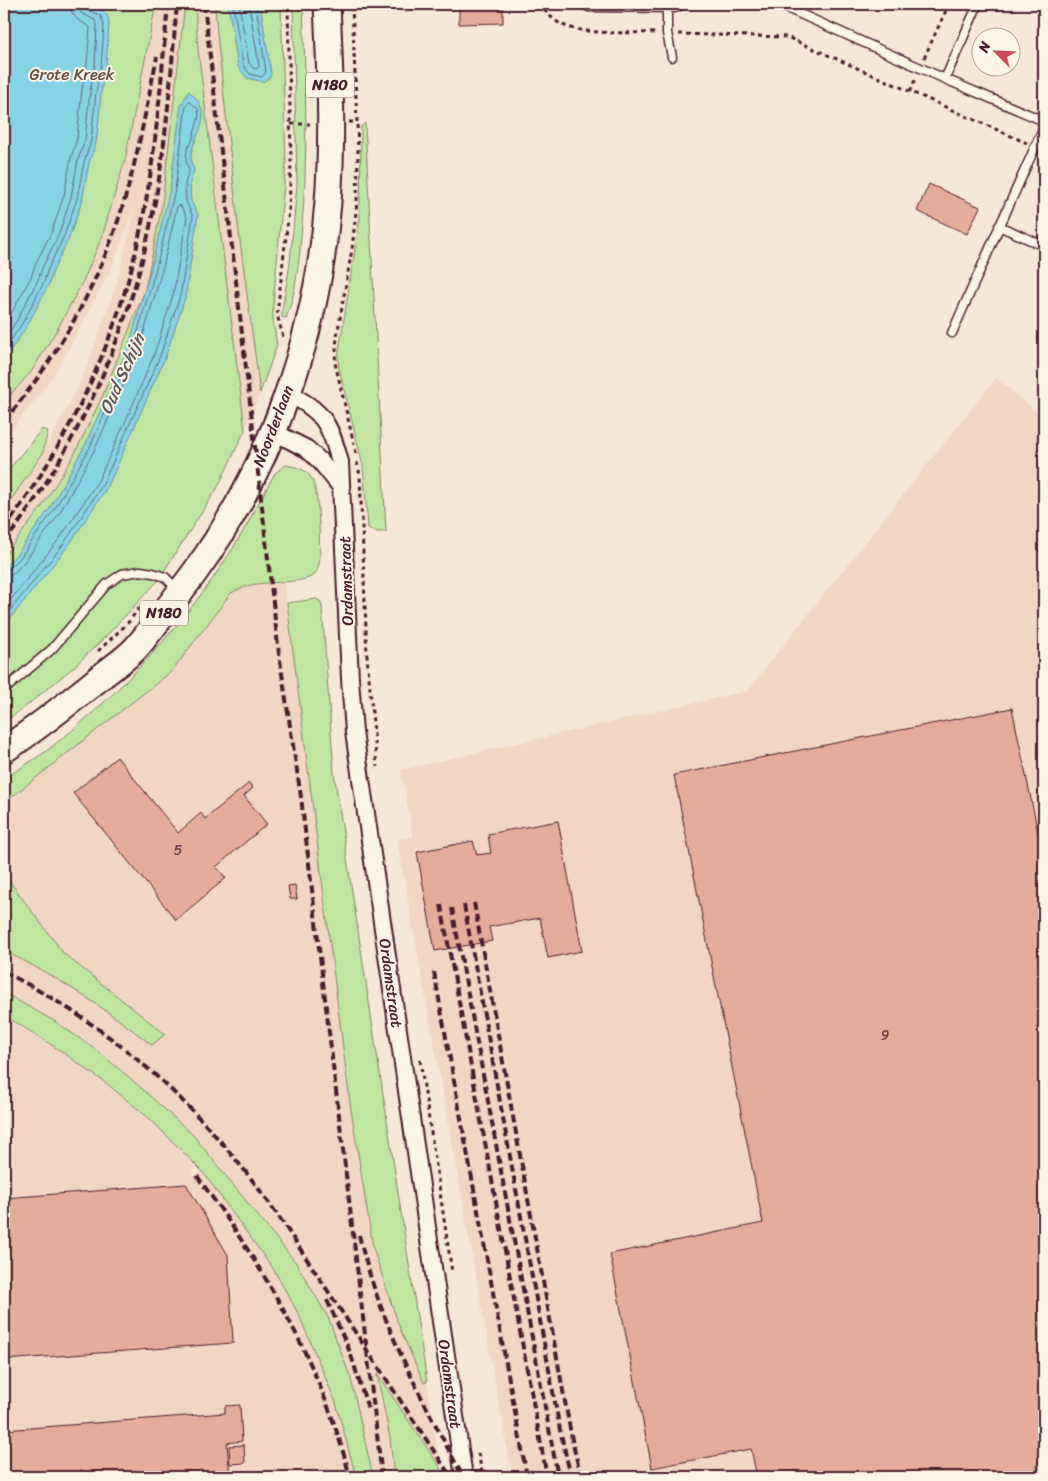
<svg xmlns="http://www.w3.org/2000/svg" width="1048" height="1481" viewBox="0 0 1048 1481" font-family="Sriracha,sans-serif">
  <style>
    .built { fill: #f1d6c4 }
    .green { fill: #bee6a1; stroke: #848266 }
    .water { fill: #87d3e6; stroke: #6f8b9b }
    .lines { fill: none; stroke-linecap: round; stroke-linejoin: round }
    .shore { stroke: #626776; stroke-width: 1 }
    .building { fill: #e4ad9b; stroke: #4a1f2b }
    .lane-casing { stroke: #4a1f2b; stroke-width: 11 }
    .street-casing { stroke: #4a1f2b; stroke-width: 20 }
    .primary-casing { stroke: #4a1f2b; stroke-width: 29 }
    .path { stroke: #4a1f2b; stroke-width: 3; stroke-dasharray: 4 4; stroke-linecap: butt }
    .lane { stroke: #fcf5e5; stroke-width: 8 }
    .street { stroke: #fcf5e5; stroke-width: 16 }
    .primary { stroke: #fcf5e5; stroke-width: 25 }
    .rail { stroke: #4a1f2b; stroke-width: 4; stroke-dasharray: 8 4; stroke-linecap: butt }
    .labels { text-anchor: middle; dominant-baseline: central; stroke-width: 4; stroke-linejoin: round; paint-order: stroke }
    .number-label { font-size: 14px; fill: #704247 }
    .shield { fill: #fcf5e5; stroke: #7f5f63; stroke-width: 1 }
    .shield-label { font-size: 15px; font-weight: bold; fill: #4a1f2b }
    .park-label { font-size: 16px; fill: #675148; stroke: #fcf5e5 }
    .street-label { font-size: 16px; fill: #4a1f2b; stroke: #fcf5e5 }
    .water-label { font-size: 18px; font-style: italic; fill: #5c5563; stroke: #fcf5e5 }
  </style>
  <rect width="100%" height="100%" fill="#f7e7d6"/>
  <filter id="ink" filterUnits="userSpaceOnUse"><feTurbulence type="fractalNoise" baseFrequency=".02" numOctaves="2"/><feDisplacementMap in="SourceGraphic" scale="10" xChannelSelector="R" yChannelSelector="G"/><feConvolveMatrix kernelMatrix="1 2 1 2 8 2 1 2 1" color-interpolation-filters="sRGB"/></filter>
  <g filter="url(#ink)">
    <path class="built" d="M 156,4 L 185,4 L 162,205 L 145,290 L 103,395 L 74,455 L 41,508 L 4,556 L 4,510 L 43,453 L 70,403 L 88,364 L 116,286 L 131,226 L 134,208 L 113,265 L 69,349 L 50,380 L 4,440 L 4,402 L 31,372 L 58,328 L 83,281 L 102,237 L 125,160 Z
      M 195,4 L 215,4 L 217,33 L 239,233 L 260,393 L 245,430 L 198,49 Z
      M 996,378 L 1044,418 L 1044,1477 L 514,1477 L 509,1459 L 397,839 L 413,837 L 401,770 L 747,691 Z
      M 274,503 L 350,1103 L 373,1248 L 400,1329 L 424,1383 L 427,1382 L 440,1467 L 378,1375 L 390,1438 L 394,1477 L 373,1477 L 351,1379 L 328,1317 L 296,1263 L 193,1135 L 130,1078 L 96,1050 L 56,1022 L 4,993 L 4,803 L 172,671 L 231,593 L 239,589 L 256,584 Z
      M 4,1017 L 17,1023 L 61,1051 L 106,1083 L 150,1119 L 195,1165 L 192,1177 L 202,1171 L 274,1270 L 299,1315 L 336,1403 L 356,1477 L 4,1477 Z"/>
    <path class="green" d="M 4,4 L 156,4 L 125,160 L 102,237 L 83,281 L 58,328 L 31,372 L 4,402 Z
      M 185,4 L 195,4 L 198,49 L 245,430 L 218,487 L 157,582 L 107,635 L 75,666 L 25,707 L 4,722 L 4,556 L 41,508 L 74,455 L 103,395 L 145,290 L 162,205 Z
      M 215,4 L 281,4 L 286,163 L 273,305 L 273,319 L 277,345 L 260,393 L 239,233 L 217,34 Z
      M 293,4 L 303,4 C 305,81 309,159 301,236 C 299,263 296,293 286,318 L 282,317 L 282,311 L 290,263 L 297,185 Z
      M 365,123 L 386,532 L 376,532 L 368,528 L 363,466 L 339,369 L 338,357 L 360,218 L 361,127 Z
      M 42,429 L 48,431 L 43,453 L 4,510 L 4,475 Z
      M 286,465 C 295,467 304,468 310,476 C 320,489 319,539 320,557 C 319,564 319,569 314,575 C 305,583 270,582 257,584 C 248,585 239,589 231,593 L 172,671 L 4,803 L 4,779 C 17,770 32,761 45,752 C 112,701 175,635 222,565 C 242,536 258,504 275,473 Z
      M 316,599 L 320,601 L 322,607 L 334,773 L 427,1382 L 424,1383 L 400,1329 L 373,1248 L 350,1103 L 287,603 Z
      M 4,874 L 64,954 L 165,1034 L 152,1045 C 106,1009 57,976 4,951 Z
      M 4,993 L 56,1022 L 96,1050 L 130,1078 L 193,1135 L 296,1263 L 328,1317 L 351,1379 L 373,1477 L 356,1477 L 336,1403 L 299,1315 L 274,1270 L 202,1171 L 150,1119 L 106,1083 L 61,1051 L 17,1023 L 4,1017 Z
      M 377,1374 L 440,1467 L 441,1477 L 394,1477 L 390,1438 Z"/>
    <path class="water" d="M 4,4 L 75,4 L 93,7 L 103,10 L 108,17 L 109,25 L 106,66 L 101,92 L 100,109 L 96,143 L 89,163 L 82,201 L 69,238 L 53,271 L 49,284 L 27,326 L 13,347 L 4,357 Z
      M 228,4 L 260,4 L 271,73 L 270,77 L 263,82 L 247,78 L 238,67 Z
      M 189,91 C 224,123 180,140 194,170 L 190,184 L 191,201 L 198,215 L 185,298 L 165,358 L 108,486 L 69,545 L 4,626 L 4,567 L 16,555 L 50,508 L 85,445 L 129,346 L 152,264 L 170,188 L 181,105 Z"/>
    <g class="lines">
      <path class="shore" d="M 233,4 L 243,65 L 250,74 L 262,77 L 266,72 L 256,4
        M 239,4 L 249,63 L 253,68 L 257,69 L 259,66 L 249,4
        M 4,327 L 31,277 L 36,263 L 52,231 L 64,195 L 71,158 L 77,138 L 82,89 L 87,64 L 90,27 C 80,20 71,19 70,4
        M 4,341 L 17,320 L 38,280 L 43,266 L 59,234 L 71,197 L 78,160 L 85,140 L 90,91 L 95,65 L 97,25 L 95,20 L 81,13 L 78,4
        M 4,350 L 22,324 L 44,282 L 48,269 L 64,236 L 77,199 L 84,162 L 91,141 L 96,92 L 101,66 L 104,25 L 100,15 L 86,10 L 84,4
        M 4,570 L 9,569 L 20,558 L 54,510 L 90,447 L 133,348 L 157,265 L 175,190 L 186,106 L 188,102 L 190,102 L 198,109 L 199,116 L 192,141 L 187,149 L 186,161 L 189,170 L 185,184 L 186,201 L 193,217 L 180,296 L 160,356 L 103,484 L 65,542 L 4,618
        M 4,577 L 13,574 L 25,561 L 59,514 L 95,449 L 139,350 L 163,267 L 177,207 L 180,205 L 187,217 L 173,295 L 154,355 L 127,418 L 98,481 L 60,538 L 4,608"/>
    </g>
    <path class="building" d="M 459,4 L 503,6 L 503,23 L 459,24 Z
      M 929,184 L 980,207 L 967,234 L 917,211 Z
      M 1012,708 L 1041,847 L 1044,847 L 1044,1477 L 757,1477 L 751,1449 L 652,1468 L 610,1254 L 763,1223 L 674,775 Z
      M 117,757 L 178,833 L 201,813 L 205,819 L 249,783 L 253,788 L 244,796 L 267,824 L 216,867 L 226,878 L 176,920 L 73,793 Z
      M 558,821 L 582,951 L 548,958 L 540,918 L 489,927 L 492,941 L 435,951 L 417,852 L 473,841 L 477,855 L 491,853 L 488,834 Z
      M 295,885 L 297,899 L 290,899 L 288,886 Z
      M 186,1184 L 228,1255 L 233,1343 L 4,1360 L 4,1198 Z
      M 240,1405 L 242,1441 L 227,1443 L 230,1477 L 4,1477 L 4,1430 L 225,1413 L 225,1406 Z
      M 244,1445 L 245,1463 L 230,1464 L 229,1446 Z"/>
    <g class="lines">
      <g class="lane-casing">
        <path id="lane" d="M 583,4 L 589,7 L 675,8 L 684,4
          M 778,4 L 945,79 L 1044,121
          M 667,8 L 667,33 L 672,57
          M 945,79 L 978,4
          M 999,226 L 1044,246
          M 952,333 L 1044,127
          M 4,690 L 52,649 L 107,584 L 122,574 L 140,571 L 153,573 L 165,577 L 178,590"/>
      </g>
      <g class="street-casing">
        <path id="street" d="M 287,393 C 323,410 330,424 340,462 L 350,679 L 354,732 L 464,1477
          M 274,432 L 307,449 L 320,461 L 341,487"/>
      </g>
      <g class="primary-casing">
        <path id="primary" d="M 4,750 C 36,729 66,705 97,680 C 109,670 123,661 134,650 C 141,643 147,634 153,627 C 167,609 181,591 195,572 C 272,466 318,333 328,202 C 333,137 330,70 327,4"/>
      </g>
      <path class="path" d="M 539,4 C 545,11 551,18 559,23 C 580,36 631,32 657,33
        M 678,34 L 787,37 L 1027,143
        M 924,58 L 949,4
        M 910,91 L 916,78
        M 349,122 L 357,122 L 352,4
        M 291,124 L 310,124
        M 283,337 L 277,314 L 289,210 L 291,162 L 288,4
        M 356,453 L 335,363 L 337,336 L 352,249 L 357,202 L 358,150 L 357,122
        M 357,462 L 360,475 L 367,656 L 377,767
        M 98,651 L 127,624 L 140,607
        M 420,1060 L 452,1272
        M 478,1453 L 483,1477"/>
      <use href="#lane" class="lane"/>
      <use href="#street" class="street"/>
      <use href="#primary" class="primary"/>
      <path class="rail" d="M 204,4 L 279,654 L 301,797 L 382,1477
        M 4,421 C 60,355 102,279 126,195 C 139,150 147,103 157,57
        M 4,529 C 69,441 118,339 140,232 C 156,157 161,80 168,4
        M 4,543 C 80,444 131,329 154,207 C 167,140 171,71 177,4
        M 474,903 L 572,1440 L 581,1477
        M 441,905 L 547,1477
        M 464,905 L 560,1430 L 571,1477
        M 452,908 L 558,1477
        M 4,972 C 117,1028 208,1114 279,1217 L 451,1477
        M 434,972 L 527,1477
        M 197,1176 C 266,1271 321,1363 350,1477
        M 359,1235 C 379,1322 422,1399 463,1477
        M 327,1300 L 350,1352 L 369,1412"/>
    </g>
  </g>
  <g class="labels">
    <g class="number-label">
      <text x="178" y="850">5</text>
      <text x="885" y="1035">9</text>
    </g>
    <g class="shield">
      <rect x="306" y="72.5" width="48" height="25" rx="4"/>
      <rect x="140" y="600.5" width="48" height="25" rx="4"/>
    </g>
    <g class="shield-label">
      <text x="330" y="85">N180</text>
      <text x="164" y="613">N180</text>
    </g>
    <g class="park-label">
      <text x="72" y="74">Grote Kreek</text>
    </g>
    <g class="street-label">
      <text transform="translate(273 426) rotate(-69)">Noorderlaan</text>
      <text transform="translate(346 581) rotate(-92)">Ordamstraat</text>
      <text transform="translate(391 983) rotate(82)">Ordamstraat</text>
      <text transform="translate(450 1384) rotate(82)">Ordamstraat</text>
    </g>
    <g class="water-label">
      <text transform="translate(122 374) rotate(-66)">Oud Schijn</text>
    </g>
  </g>
  <rect width="1048" height="1481" fill="none" stroke="#fcf5e5" stroke-width="20"/>
  <rect x="10" y="10" width="1028" height="1461" fill="none" stroke="#4a1f2b" stroke-width="2" filter="url(#ink)"/>
  <g transform="translate(996 52) rotate(294)"><circle r="24" fill="#fcf5e5" stroke="#b59f9b"/>
  <path d="M0-4L9 19L0 12L-9 19Z" fill="#d1495b"/>
  <text y="-8" font-size="14" font-weight="bold" text-anchor="middle" fill="#4a1f2b">N</text>
  </g>
</svg>
